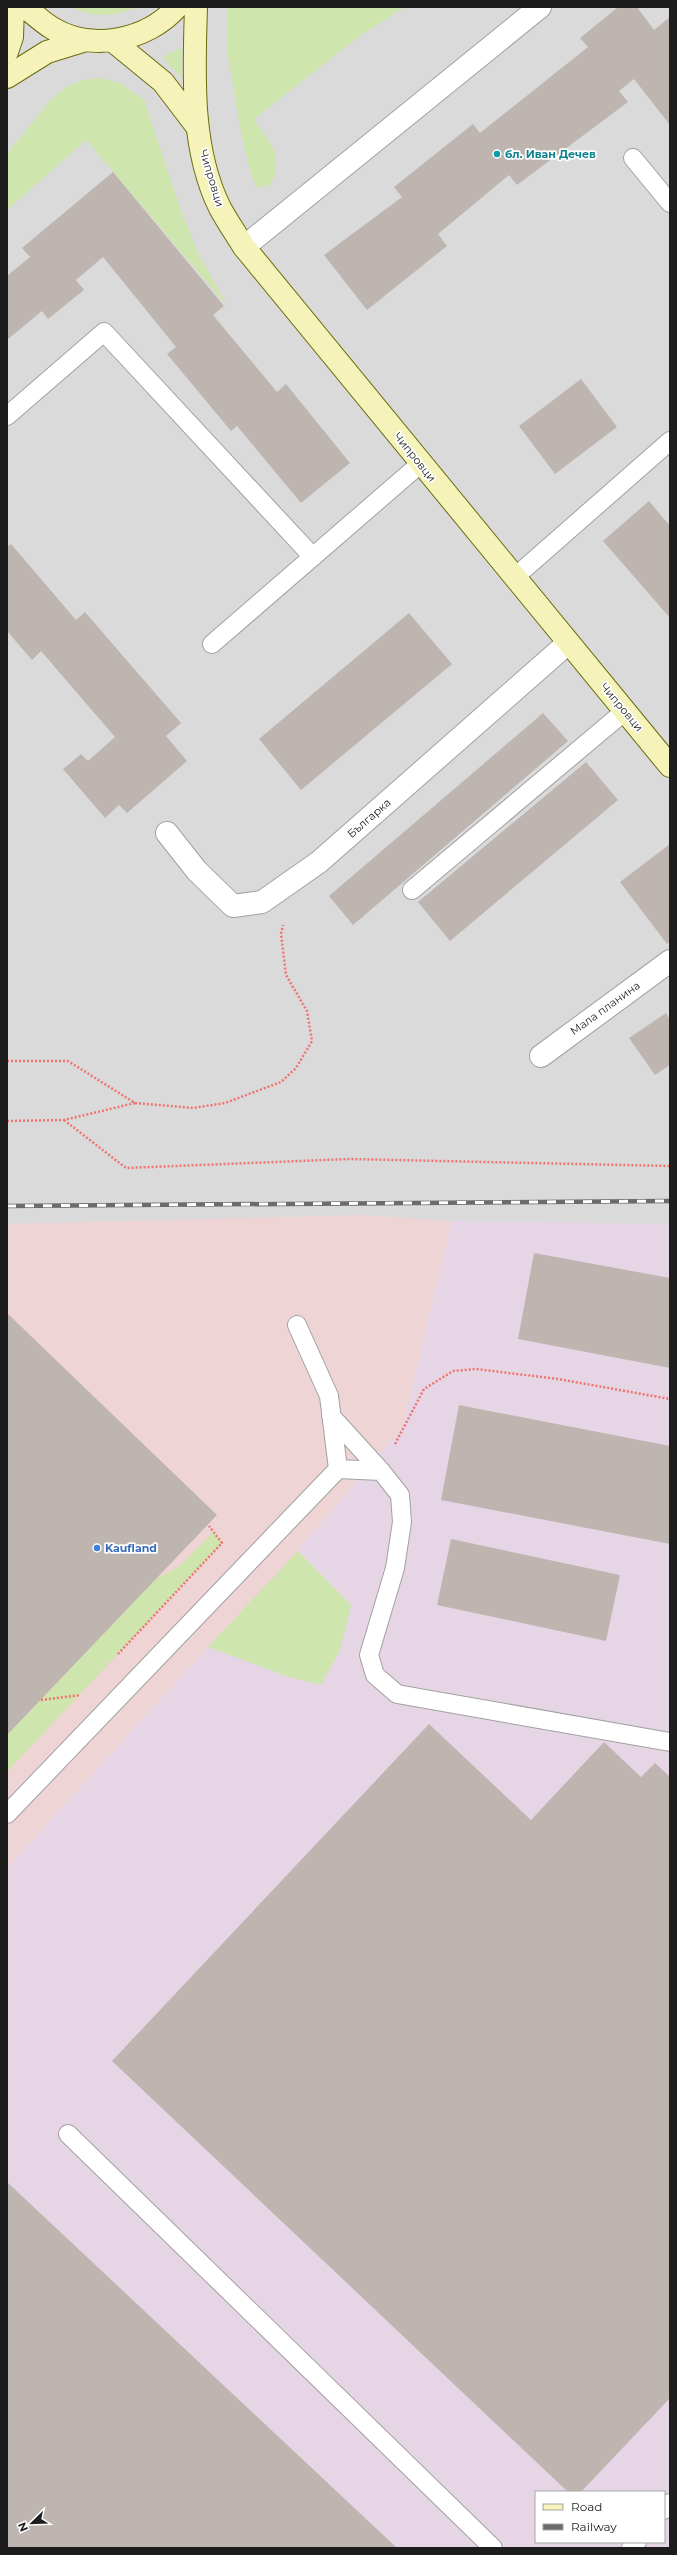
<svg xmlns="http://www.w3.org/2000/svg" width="677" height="2555" viewBox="0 0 677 2555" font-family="Montserrat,sans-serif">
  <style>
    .residential { fill: #dbdada; fill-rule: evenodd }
    .commercial { fill: #eed4d5 }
    .industrial { fill: #e6d6e5; fill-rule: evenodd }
    .grass { fill: #cee5ad }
    .building { fill: #beb5b0 }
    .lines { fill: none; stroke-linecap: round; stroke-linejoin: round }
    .lane-casing { stroke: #a1a1a1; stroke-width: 20 }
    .street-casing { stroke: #a1a1a1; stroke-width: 24 }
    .secondary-casing { stroke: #6b6c0c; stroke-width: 24 }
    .path { stroke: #f07372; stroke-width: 2.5; stroke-dasharray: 2 2; stroke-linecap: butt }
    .lane { stroke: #fff; stroke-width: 18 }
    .street { stroke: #fff; stroke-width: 22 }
    .secondary { stroke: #f5f2ba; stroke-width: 22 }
    .rail-casing { stroke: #6b6b6b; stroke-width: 4.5 }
    .rail { stroke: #fff; stroke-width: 3; stroke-dasharray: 9; stroke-linecap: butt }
    .culture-dot { fill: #0f9aa8; stroke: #fff; stroke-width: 1.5 }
    .shop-dot { fill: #3f7fe0; stroke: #fff; stroke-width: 1.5 }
    .labels { text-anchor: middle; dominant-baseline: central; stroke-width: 3.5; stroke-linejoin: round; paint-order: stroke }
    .culture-label { font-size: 11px; font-weight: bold; fill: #0d838f; stroke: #fff; text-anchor: start }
    .street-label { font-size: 11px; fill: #1d1d1d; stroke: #fff }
    .shop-label { font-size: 11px; font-weight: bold; fill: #366cbe; stroke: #fff; text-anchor: start }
  </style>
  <rect width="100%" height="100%" fill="#eee9e4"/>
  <path class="residential" d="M 7,7 L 670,7 L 670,2548 L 7,2548 ZM 536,2492 L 664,2492 L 664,2542 L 536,2542 Z"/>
  <path class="commercial" d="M 362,1215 L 452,1221 L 403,1426 L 298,1551 L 208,1647 L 7,1868 L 7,1224 Z"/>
  <path class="industrial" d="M 452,1221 L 670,1224 L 670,2548 L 7,2548 L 7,1868 L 208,1647 L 298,1551 L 403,1426 ZM 536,2492 L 664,2492 L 664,2542 L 536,2542 Z"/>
  <path class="grass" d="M 71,7 L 138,7 C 117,16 92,19 71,7 Z
    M 228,7 L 405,7 L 361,35 L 254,119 C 271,147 284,150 271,185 L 257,188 L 251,175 L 240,128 L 227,50 Z
    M 181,48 L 181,77 L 162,57 Z
    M 101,78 L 120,83 L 144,100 L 180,208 L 199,255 L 228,307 L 86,140 L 7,210 L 7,154 L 49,102 L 66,87 L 82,80 Z
    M 214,1531 L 222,1543 L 7,1772 L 7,1735 L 155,1580 L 181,1565 Z
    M 298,1551 L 351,1605 L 340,1650 L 321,1685 L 289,1677 L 208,1647 Z"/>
  <path class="building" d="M 618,7 L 637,7 L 654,30 L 670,17 L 670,125 L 634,79 L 619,91 L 628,102 L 517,185 L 509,175 L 438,234 L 447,246 L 367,310 L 324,255 L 402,197 L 394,187 L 473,124 L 480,133 L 588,47 L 580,38 Z
    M 113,172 L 224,306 L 213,315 L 277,392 L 286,384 L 350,463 L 301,503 L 237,426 L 231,431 L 167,354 L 176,347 L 103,257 L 76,280 L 84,290 L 48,319 L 42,311 L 7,340 L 7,276 L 30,257 L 22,248 Z
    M 581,379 L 617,427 L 555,474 L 519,426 Z
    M 649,501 L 670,526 L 670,618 L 603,541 Z
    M 11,544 L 76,620 L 85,612 L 181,723 L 166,736 L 187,761 L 127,813 L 119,805 L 105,818 L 63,769 L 81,754 L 88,761 L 115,737 L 41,651 L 32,660 L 7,631 L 7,547 Z
    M 409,613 L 452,664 L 301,790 L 259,739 Z
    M 543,713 L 568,741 L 353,925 L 329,896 Z
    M 586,762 L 618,800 L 450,941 L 418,902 Z
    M 670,844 L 670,941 L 667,944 L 620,882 Z
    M 666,1013 L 670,1020 L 670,1065 L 655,1075 L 629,1038 Z
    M 534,1253 L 670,1278 L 670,1368 L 518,1339 Z
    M 7,1313 L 217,1515 L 7,1735 Z
    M 459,1405 L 670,1446 L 670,1544 L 441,1500 Z
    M 451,1539 L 620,1575 L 606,1641 L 437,1605 Z
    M 429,1724 L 531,1820 L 604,1742 L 641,1777 L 655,1763 L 670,1777 L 670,2398 L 581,2492 L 568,2492 L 112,2061 Z
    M 7,2182 L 397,2548 L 7,2548 Z"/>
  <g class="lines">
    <g class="lane-casing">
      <path id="lane" d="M 633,158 L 670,203
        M 7,416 L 104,332 L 313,557
        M 515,577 L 670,441
        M 212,644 L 420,464
        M 412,890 L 625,711
        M 331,1416 L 381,1471
        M 338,1469 L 381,1471 L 400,1495 L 402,1522 L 395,1568 L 369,1655 L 375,1675 L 397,1694 L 670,1742
        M 7,1814 L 338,1469 L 329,1396 L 297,1325
        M 68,2134 L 493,2548
        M 664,2510 L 670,2503
        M 631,2548 L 637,2542"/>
    </g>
    <g class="street-casing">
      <path id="street" d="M 244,247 L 540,7
        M 167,833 L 197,871 L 233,906 L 262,902 L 319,862 L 568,643
        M 541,1056 L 670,961"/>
    </g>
    <g class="secondary-casing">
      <path id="secondary" d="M 25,7 C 34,14 42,22 52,28 C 91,52 147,41 177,7
        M 196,7 C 194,72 190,148 220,208 C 227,221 236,234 244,247 L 670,766
        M 113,41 L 163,82 L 198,128
        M 7,52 L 12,37 L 13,7
        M 7,77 L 47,52 L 86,40"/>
    </g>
    <path class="path" d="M 7,1061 L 68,1061 L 135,1103 L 193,1108 L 225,1103 L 281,1082 L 296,1068 L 312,1041 L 307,1011 L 286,975 L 281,934 L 283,925
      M 64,1120 L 126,1168 L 349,1159 L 670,1166
      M 7,1121 L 64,1120 L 135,1103
      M 395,1444 L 424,1389 L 453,1371 L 476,1369 L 558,1379 L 670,1399
      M 118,1654 L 222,1543 L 209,1526
      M 41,1700 L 80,1695"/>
    <use href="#lane" class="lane"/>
    <use href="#street" class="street"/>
    <use href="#secondary" class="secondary"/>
    <g class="rail-casing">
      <path id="rail" d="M 7,1206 L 670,1201"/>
    </g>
    <use href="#rail" class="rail"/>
  </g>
  <circle class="culture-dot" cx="497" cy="154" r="4"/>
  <circle class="shop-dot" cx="97" cy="1548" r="4"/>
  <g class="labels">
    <g class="culture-label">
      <text x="505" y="154">бл. Иван Дечев</text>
    </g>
    <g class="street-label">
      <text transform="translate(212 178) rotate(73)">Чипровци</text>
      <text transform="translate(415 457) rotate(51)">Чипровци</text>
      <text transform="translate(622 707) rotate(50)">Чипровци</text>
      <text transform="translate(369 818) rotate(-41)">Българка</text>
      <text transform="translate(605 1008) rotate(-36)">Мала планина</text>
    </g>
    <g class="shop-label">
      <text x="105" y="1548">Kaufland</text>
    </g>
  </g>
  <rect width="677" height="2555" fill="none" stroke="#1d1d1d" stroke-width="16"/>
  <rect x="535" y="2491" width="130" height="52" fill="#ffffff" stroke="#a5a5a5"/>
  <rect x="543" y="2504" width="20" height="6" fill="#f5f2ba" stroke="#a5a5a5"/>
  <text x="571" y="2511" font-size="12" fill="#1d1d1d">Road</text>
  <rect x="543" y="2524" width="20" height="6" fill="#6b6b6b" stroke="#a5a5a5"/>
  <text x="571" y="2531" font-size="12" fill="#1d1d1d">Railway</text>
  <g transform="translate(32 2523) rotate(247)" stroke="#ffffff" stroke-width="3" paint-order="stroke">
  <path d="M0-3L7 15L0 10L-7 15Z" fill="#1d1d1d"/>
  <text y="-6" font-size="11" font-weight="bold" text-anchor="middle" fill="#1d1d1d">N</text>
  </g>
</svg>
